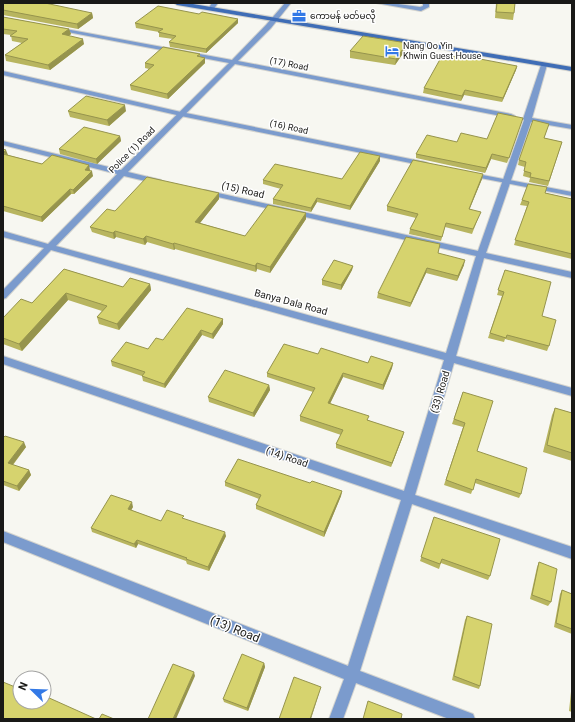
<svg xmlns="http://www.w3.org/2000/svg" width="575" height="722" viewBox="0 0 575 722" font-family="Roboto,'Noto Sans Myanmar',sans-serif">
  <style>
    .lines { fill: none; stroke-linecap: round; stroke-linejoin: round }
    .service-casing { stroke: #d3d3ce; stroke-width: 2 }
    .minor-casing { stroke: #d3d3ce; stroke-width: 2 }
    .secondary-casing { stroke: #d3d3ce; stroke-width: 2 }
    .service { fill: #7b9bcd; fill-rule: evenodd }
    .minor { fill: #7b9bcd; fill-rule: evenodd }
    .secondary { fill: #3f6db6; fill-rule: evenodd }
    .wall { fill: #b8b55f }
    .shaded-wall { fill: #96944d }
    .building { fill: #d6d36e; stroke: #96944d }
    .labels { text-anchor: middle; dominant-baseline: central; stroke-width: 3; stroke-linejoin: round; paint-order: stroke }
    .far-poi-label { font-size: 9px; fill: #191917; stroke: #fff; text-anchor: start }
    .far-street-label { font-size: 9px; fill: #191917; stroke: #fff }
    .street-label { font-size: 10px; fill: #191917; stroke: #fff }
    .near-street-label { font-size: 12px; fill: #191917; stroke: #fff }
  </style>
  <rect width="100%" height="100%" fill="#f7f7f1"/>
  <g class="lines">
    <g class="service-casing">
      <path id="service" d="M 212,3 L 218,3 L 213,10 L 209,10 L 208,9 Z
        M 3,71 L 181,112 L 425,162 L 429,164 L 425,166 L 181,116 L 3,75 Z
        M 467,172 L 572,192 L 572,196 L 470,176 L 467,176 Z"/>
    </g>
    <g class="minor-casing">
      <path id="minor" d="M 285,3 L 291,3 L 271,28 L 238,61 L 511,114 L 515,116 L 511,118 L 235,64 L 128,172 L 161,180 L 161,184 L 158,184 L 124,176 L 56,246 L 446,353 L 476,256 L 205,194 L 201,192 L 205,190 L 478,251 L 524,120 L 523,119 L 541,65 L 546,64 L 547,65 L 532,118 L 572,125 L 572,129 L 531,122 L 486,253 L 572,272 L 572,278 L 484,258 L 456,356 L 572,388 L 572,396 L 454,363 L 415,495 L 572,547 L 572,559 L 412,504 L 360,671 L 473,714 L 475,719 L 449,719 L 356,683 L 343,719 L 329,719 L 344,679 L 3,542 L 3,531 L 348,666 L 401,500 L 3,364 L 3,356 L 404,491 L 444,360 L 51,250 L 6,298 L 3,299 L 3,290 L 44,248 L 3,237 L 3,231 L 48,244 L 117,174 L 3,145 L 3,141 L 121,170 L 229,63 L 57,30 L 55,29 L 55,27 L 232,60 L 266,25 Z
        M 376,3 L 391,3 L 420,7 L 423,6 L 423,3 L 429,3 L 429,7 L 421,11 Z"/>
    </g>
    <g class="secondary-casing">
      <path id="secondary" d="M 174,3 L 187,3 L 572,67 L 572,71 L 177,5 Z"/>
    </g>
    <use href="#service" class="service"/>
    <use href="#minor" class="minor"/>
    <use href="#secondary" class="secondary"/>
  </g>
  <path class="wall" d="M 3,3 L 92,13 L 93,18 L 78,29 L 3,15 Z
    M 496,3 L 515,3 L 514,13 L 513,20 L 495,18 Z
    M 199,14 L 238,19 L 238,23 L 206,53 L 170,47 L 169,42 L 173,39 L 159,37 L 159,32 L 136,28 L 135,23 Z
    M 3,17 L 69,29 L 71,34 L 69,36 L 84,44 L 50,70 L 6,61 L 5,55 L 22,43 L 12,41 L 11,35 L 3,34 Z
    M 406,49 L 395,65 L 350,58 L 350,51 Z
    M 200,54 L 200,57 L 205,58 L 205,63 L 168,99 L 131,90 L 130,85 L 149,69 L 145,68 L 145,63 Z
    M 457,57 L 517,66 L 516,70 L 502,102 L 464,95 L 461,101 L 423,93 L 424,88 Z
    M 68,111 L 126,111 L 109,126 L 70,117 Z
    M 521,123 L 507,163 L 491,159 L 485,173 L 416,158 L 416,154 L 457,142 L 487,139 Z
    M 549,124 L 544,138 L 562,142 L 548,186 L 529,182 L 530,178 L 523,176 L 525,167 L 518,165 L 519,160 Z
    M 120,136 L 121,141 L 97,164 L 60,154 L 59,149 Z
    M 3,149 L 8,155 L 42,164 L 90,170 L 89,171 L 93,176 L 74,194 L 71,194 L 42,222 L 3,211 Z
    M 380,161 L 350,210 L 317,202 L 311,212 L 273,204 L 273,199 L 281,189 L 263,184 L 263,180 L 342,179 Z
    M 483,174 L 482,179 L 469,209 L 479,216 L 472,234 L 445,227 L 441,241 L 409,234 L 410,229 L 416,218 L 387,211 L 387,206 Z
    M 219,193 L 219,199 L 200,223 L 245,236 L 306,213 L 306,219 L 270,273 L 257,269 L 256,272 L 175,249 L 174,250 L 147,242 L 145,245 L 116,237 L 114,239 L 92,232 L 90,227 L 115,211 Z
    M 545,193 L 572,199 L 572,259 L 514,245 L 527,206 L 520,205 L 522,200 Z
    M 438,253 L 464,265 L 457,281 L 426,273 L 410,307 L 377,298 L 378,293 Z
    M 353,266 L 352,270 L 341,290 L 322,285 L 322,280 Z
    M 64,269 L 123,287 L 150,284 L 151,290 L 119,330 L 99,324 L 97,317 L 102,311 L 68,300 L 22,351 L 3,344 L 3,318 L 32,303 Z
    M 505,270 L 542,316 L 549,346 L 547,351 L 505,339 L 504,342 L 488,338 L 502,296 L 497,295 Z
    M 223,319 L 223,324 L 213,339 L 202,335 L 165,388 L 143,381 L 142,376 L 112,366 L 111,361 L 148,349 L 163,340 Z
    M 318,354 L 368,363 L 393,363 L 392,368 L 383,390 L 343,377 L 330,403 L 368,420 L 403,436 L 391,467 L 336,448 L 336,444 L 341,435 L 300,421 L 300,416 L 313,392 L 267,377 L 267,373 Z
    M 269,385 L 270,390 L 254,417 L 209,402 L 208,397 Z
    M 463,392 L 477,451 L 521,494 L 519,498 L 475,483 L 471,494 L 444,485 L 463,427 L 452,424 Z
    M 555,408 L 572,413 L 572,461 L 543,452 L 552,415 Z
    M 3,438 L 26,447 L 13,465 L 29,470 L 31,475 L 19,491 L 3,485 Z
    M 225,482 L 310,483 L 342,491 L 341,496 L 324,537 L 256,509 L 256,505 L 259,499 L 225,486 Z
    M 133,507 L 131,510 L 161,521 L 184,519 L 226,536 L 209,571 L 187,564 L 186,561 L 138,544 L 136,548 L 92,532 L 91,528 Z
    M 434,517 L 490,576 L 488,580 L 441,563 L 439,569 L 420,561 Z
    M 539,562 L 551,602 L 548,606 L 530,599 L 537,567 Z
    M 562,590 L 572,594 L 572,634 L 554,627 L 560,594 Z
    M 467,616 L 480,686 L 479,689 L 452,680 L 465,620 Z
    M 264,663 L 265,667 L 248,711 L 224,702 L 223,699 Z
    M 572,682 L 572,712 L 569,711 Z"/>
  <path class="shaded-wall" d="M 92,13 L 93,18 L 78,29 L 77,24 Z
    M 238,19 L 238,23 L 206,53 L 206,49 Z
    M 69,29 L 71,34 L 63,40 L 62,34 Z
    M 83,39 L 84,44 L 50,70 L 48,65 Z
    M 407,43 L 406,49 L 395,65 L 396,59 Z
    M 205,58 L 205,63 L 168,99 L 167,94 Z
    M 517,66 L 516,70 L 502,102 L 503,98 Z
    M 465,90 L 464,95 L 461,101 L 462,96 Z
    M 125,105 L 126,111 L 109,126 L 107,120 Z
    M 523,118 L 521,123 L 507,163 L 509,158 Z
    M 120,136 L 121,141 L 97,164 L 96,159 Z
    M 6,150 L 8,155 L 3,153 Z
    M 492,154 L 491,159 L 485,173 L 486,168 Z
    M 380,156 L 380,161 L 350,210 L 350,206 Z
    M 89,165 L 90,170 L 86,174 L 85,170 Z
    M 92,171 L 93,176 L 74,194 L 73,190 Z
    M 483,174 L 482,179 L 468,213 L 469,209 Z
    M 70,189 L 71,194 L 42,222 L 41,217 Z
    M 219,193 L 219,199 L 196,228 L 195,222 Z
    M 317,198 L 317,202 L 311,212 L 311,208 Z
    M 306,213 L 306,219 L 270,273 L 270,267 Z
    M 115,231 L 116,237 L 114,239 L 113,233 Z
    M 146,236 L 147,242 L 145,245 L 143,239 Z
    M 174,243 L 175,249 L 174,250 L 173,244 Z
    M 465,260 L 464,265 L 457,281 L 458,276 Z
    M 257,263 L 257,269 L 256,272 L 255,266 Z
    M 353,266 L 352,270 L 341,290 L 341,285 Z
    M 427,268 L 426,273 L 410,307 L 411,303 Z
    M 150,284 L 151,290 L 119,330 L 117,324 Z
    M 66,293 L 68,300 L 22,351 L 19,344 Z
    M 223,319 L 223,324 L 213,339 L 212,334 Z
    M 201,330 L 202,335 L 165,388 L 164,384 Z
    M 393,363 L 392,368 L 383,390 L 383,385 Z
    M 343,373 L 343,377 L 328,408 L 328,403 Z
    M 269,385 L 270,390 L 254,417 L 253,413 Z
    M 404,432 L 403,436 L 391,467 L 392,463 Z
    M 24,442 L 26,447 L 10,468 L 8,463 Z
    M 29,470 L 31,475 L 19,491 L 17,486 Z
    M 342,491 L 341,496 L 324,537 L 324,532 Z
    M 132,502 L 133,507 L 129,514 L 128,509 Z
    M 225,532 L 226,536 L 209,571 L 208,567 Z
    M 137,540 L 138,544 L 136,548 L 134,544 Z
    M 264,663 L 265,667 L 248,711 L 247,708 Z
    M 194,672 L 195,676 L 176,719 L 173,719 Z
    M 321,687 L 320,690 L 311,719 L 310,719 Z"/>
  <path class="building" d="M 3,3 L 45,3 L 92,13 L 77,24 L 3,10 Z
    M 497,3 L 515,3 L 514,13 L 496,12 Z
    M 158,6 L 199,14 L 202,12 L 238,19 L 206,49 L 169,42 L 176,36 L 158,32 L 163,29 L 135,23 Z
    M 3,17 L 69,29 L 62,34 L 83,39 L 48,65 L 5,55 L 28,39 L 10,36 L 17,31 L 3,29 Z
    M 363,36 L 407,43 L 396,59 L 350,51 Z
    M 163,47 L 200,54 L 197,56 L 205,58 L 167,94 L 130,85 L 154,65 L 145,63 Z
    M 443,54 L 457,57 L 459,55 L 517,66 L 503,98 L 465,90 L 462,96 L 424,88 Z
    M 86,96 L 125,105 L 107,120 L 68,111 Z
    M 498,113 L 523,118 L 509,158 L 492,154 L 486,168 L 416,154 L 427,135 L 457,142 L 461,133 L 487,139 Z
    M 533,120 L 549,124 L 544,138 L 562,142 L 549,181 L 530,177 L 531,173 L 524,171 L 526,162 L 519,160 Z
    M 84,127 L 120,136 L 96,159 L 59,149 Z
    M 3,149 L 6,150 L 3,153 Z
    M 360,152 L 380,156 L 350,206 L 317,198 L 311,208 L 273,199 L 283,185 L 263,180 L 275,164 L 342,179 Z
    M 3,154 L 42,164 L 52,155 L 89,165 L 85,170 L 92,171 L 73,190 L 70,189 L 41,217 L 3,206 Z
    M 413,160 L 483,174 L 469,209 L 481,212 L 473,229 L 446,223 L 442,237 L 410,229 L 418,214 L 387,206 Z
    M 147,177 L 219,193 L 195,222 L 245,236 L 268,205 L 306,213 L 270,267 L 257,263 L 255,266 L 174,243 L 173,244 L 146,236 L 143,239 L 115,231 L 113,233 L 90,227 L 107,209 L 115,211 Z
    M 528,184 L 547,187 L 545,193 L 572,199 L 572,254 L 515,240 L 529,202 L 522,200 Z
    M 406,237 L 440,244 L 438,253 L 465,260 L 458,276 L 427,268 L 411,303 L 378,293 Z
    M 334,260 L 353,266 L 341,285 L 322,280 Z
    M 64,269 L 123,287 L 130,278 L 150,284 L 117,324 L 97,317 L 107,306 L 66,293 L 19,344 L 3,338 L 3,318 L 21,299 L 32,303 Z
    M 505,270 L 551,282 L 542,316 L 556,320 L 549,346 L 507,335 L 506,338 L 490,333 L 504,292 L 498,290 Z
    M 187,308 L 223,319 L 212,334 L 201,330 L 164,384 L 142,376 L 145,372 L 111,361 L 126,342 L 148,349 L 156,338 L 163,340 Z
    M 284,344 L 318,354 L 321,348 L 368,363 L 371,356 L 393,363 L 383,385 L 343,373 L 328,403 L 369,416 L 367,420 L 404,432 L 392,463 L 336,444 L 343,430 L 300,416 L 315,388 L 267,373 Z
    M 225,370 L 269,385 L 253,413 L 208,397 Z
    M 463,392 L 493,401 L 477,451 L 527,468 L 521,494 L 476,479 L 473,490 L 446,480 L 465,423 L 454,419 Z
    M 555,408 L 572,413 L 572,453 L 547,445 Z
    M 5,436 L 24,442 L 8,463 L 29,470 L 17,486 L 3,481 L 3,438 Z
    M 238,459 L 310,483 L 312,481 L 342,491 L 324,532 L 256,505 L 261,495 L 225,482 Z
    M 111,495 L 132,502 L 128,509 L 161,521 L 167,510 L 184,516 L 182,518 L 225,532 L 208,567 L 186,559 L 187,558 L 137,540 L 134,544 L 91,528 Z
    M 434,517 L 500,539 L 490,576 L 442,559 L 440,564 L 421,557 Z
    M 539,562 L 557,569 L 551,602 L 532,595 Z
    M 562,590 L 572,594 L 572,629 L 556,623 Z
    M 467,616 L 492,624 L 480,686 L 454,676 Z
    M 242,654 L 264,663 L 247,708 L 223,699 Z
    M 173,664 L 194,672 L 173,719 L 148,719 Z
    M 294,677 L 321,687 L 310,719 L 279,719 Z
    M 3,682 L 20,689 L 20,702 L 44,702 L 44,699 L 46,700 L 47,697 L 96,719 L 3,719 Z
    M 368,701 L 402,714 L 401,719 L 363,719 Z
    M 102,714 L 114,719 L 99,719 Z"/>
  <defs>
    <g id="office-bare" transform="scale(1.08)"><path d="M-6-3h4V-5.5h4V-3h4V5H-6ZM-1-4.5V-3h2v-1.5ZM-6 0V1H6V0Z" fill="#3379e6" stroke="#fff" stroke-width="2.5" paint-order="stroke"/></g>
    <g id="hotel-bare" transform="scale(1.08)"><path d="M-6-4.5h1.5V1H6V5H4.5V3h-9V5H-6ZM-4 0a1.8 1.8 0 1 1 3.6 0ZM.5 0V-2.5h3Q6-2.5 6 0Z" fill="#3379e6" stroke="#fff" stroke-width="2.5" paint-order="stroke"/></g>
  </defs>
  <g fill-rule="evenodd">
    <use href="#office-bare" x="299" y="16"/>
    <use href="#hotel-bare" x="392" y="51"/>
  </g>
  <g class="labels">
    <g class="far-poi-label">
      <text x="310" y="16">ကောမန် မတ်မလီု</text>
      <text x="403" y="46">Nang Oo Yin<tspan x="403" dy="10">Khwin Guest House</tspan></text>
    </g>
    <g class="far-street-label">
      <text transform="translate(289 64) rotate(11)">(17) Road</text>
      <text transform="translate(289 127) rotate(12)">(16) Road</text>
      <text transform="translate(132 150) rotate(-45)">Police (1) Road</text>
    </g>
    <g class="street-label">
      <text transform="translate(243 190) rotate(13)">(15) Road</text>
      <text transform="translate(291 302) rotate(15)">Banya Dala Road</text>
      <text transform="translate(440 392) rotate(-73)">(33) Road</text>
      <text transform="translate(287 457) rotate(19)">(14) Road</text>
    </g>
    <g class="near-street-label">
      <text transform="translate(235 629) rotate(22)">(13) Road</text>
    </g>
  </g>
  <rect width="575" height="722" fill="none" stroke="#191917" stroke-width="8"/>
  <g transform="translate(32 690) rotate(293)"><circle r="19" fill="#ffffff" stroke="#a3a3a2"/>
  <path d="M0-3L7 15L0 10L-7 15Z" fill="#3379e6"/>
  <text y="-6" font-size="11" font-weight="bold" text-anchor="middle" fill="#191917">N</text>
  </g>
</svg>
